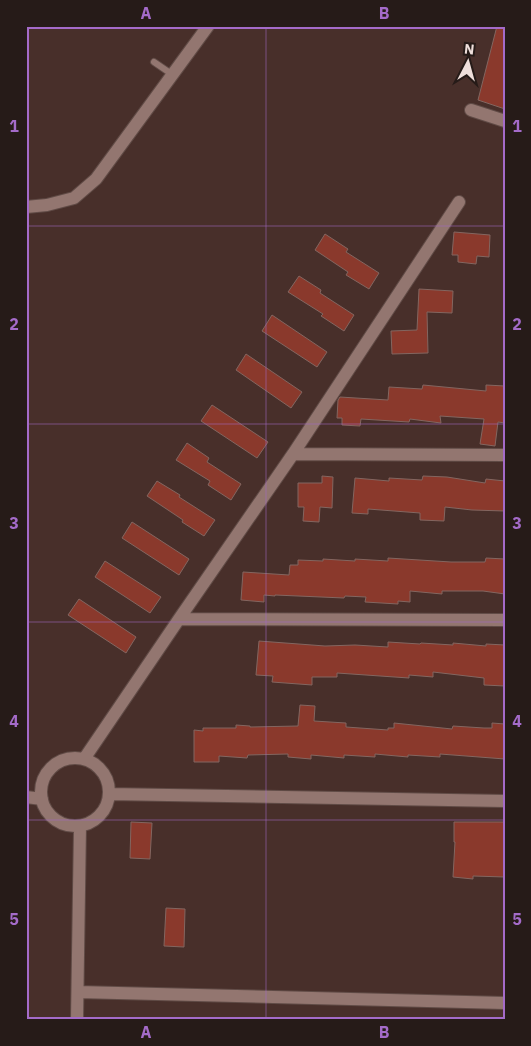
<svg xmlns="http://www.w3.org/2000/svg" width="531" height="1046" viewBox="0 0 531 1046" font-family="'IBM Plex Sans',sans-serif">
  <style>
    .building { fill: #8a392c; stroke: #836660 }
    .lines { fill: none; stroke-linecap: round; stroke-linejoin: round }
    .lane-casing { stroke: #604b46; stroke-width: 8 }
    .street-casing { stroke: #604b46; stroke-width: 14 }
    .lane { stroke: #937670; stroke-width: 6 }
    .street { stroke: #937670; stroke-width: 12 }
    .grid { fill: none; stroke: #a46bc9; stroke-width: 1; stroke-opacity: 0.55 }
    .neatline { fill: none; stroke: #a46bc9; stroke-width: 2 }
    .grid-label { font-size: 16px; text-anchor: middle; font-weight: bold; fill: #a46bc9 }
  </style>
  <rect width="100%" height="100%" fill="#482f2a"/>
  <path class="building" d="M 497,26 L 505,26 L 505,109 L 478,100 Z
    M 454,232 L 490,235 L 489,257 L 477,256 L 476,264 L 458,262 L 458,255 L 452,255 Z
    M 325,234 L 348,249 L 346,252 L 379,273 L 369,289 L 346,275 L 348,272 L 315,250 Z
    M 299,276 L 321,290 L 320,293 L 354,315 L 344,331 L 321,316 L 323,314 L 288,292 Z
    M 419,289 L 453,291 L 452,313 L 427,312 L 428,353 L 392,354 L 391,331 L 417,330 Z
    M 272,315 L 327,352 L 317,367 L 262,331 Z
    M 246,354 L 302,392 L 291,408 L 236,370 Z
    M 423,385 L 486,391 L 486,385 L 505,386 L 505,423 L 498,422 L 495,446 L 480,444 L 484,419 L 440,416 L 441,423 L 410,419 L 409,422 L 361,419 L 360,426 L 342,425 L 342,418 L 337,418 L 338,400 L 340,397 L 388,400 L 389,387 L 422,389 Z
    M 212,405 L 268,442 L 257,458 L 201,421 Z
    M 187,443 L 209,458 L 207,462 L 241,484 L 231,500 L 208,485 L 210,481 L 176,460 Z
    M 322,476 L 333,477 L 332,508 L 320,507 L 319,522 L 303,521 L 304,507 L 298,507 L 298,483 L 322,483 Z
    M 423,476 L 447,477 L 485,483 L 486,479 L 505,481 L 505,511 L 472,510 L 445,507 L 444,521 L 420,520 L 420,513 L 368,509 L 368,514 L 352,513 L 355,478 L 389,481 L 389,478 L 422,480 Z
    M 157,481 L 180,495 L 179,497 L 215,520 L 204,536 L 182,522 L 183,520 L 147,496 Z
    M 132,522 L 189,559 L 179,575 L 122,538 Z
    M 388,558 L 451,562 L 485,562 L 486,558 L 505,559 L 505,594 L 483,591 L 442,591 L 442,594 L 410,591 L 410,602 L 398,601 L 398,604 L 365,602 L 366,597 L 345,596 L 344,598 L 275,595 L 275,596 L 264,595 L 264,602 L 241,600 L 243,572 L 289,575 L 290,565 L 298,565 L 298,560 L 323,561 L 323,559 L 355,561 L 355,559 L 388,561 Z
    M 105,561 L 161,597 L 150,613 L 95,577 Z
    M 79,599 L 136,637 L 126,653 L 68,615 Z
    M 259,641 L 325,646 L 355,645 L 388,647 L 388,642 L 420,644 L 421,643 L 453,645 L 453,643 L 486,646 L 486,644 L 505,645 L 505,686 L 484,685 L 484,678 L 433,672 L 433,677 L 409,675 L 409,678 L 337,673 L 337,677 L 312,677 L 312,685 L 272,682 L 273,676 L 256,675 Z
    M 300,705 L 315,706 L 314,721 L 346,723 L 346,727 L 388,730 L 388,728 L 394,728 L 394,723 L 452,729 L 453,726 L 484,728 L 492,728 L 492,723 L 505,724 L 505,759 L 440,754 L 440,757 L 408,755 L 408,757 L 375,754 L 375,757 L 344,755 L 344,758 L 311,755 L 311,759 L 288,757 L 288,754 L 248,755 L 247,758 L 219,756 L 219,762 L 194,762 L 194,730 L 203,731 L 203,728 L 236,728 L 236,725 L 250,726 L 250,727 L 298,726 Z
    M 131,822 L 152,823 L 150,859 L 130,858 Z
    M 454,822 L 505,822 L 505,877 L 473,876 L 473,879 L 453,877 L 455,842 L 454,842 Z
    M 166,908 L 185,909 L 184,947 L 164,946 Z"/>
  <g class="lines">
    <g class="lane-casing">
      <path id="lane" d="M 154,62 L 173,75"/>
    </g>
    <g class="street-casing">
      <path id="street" d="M 471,110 L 505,121
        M 26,207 L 47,205 L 74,198 L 96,179 L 208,26
        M 293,454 L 505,455
        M 179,619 L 505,620
        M41 792a34 34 0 1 1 68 0a34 34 0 1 1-68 0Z
        M 84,759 L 179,619 L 293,454 L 459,202
        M 109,794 L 505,801
        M 26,797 L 42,799
        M 78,992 L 505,1003
        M 77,1020 L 80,826"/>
    </g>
    <use href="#lane" class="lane"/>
    <use href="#street" class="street"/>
  </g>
  <path class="grid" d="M 266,26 L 266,1020M 26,226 L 505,226M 26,424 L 505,424M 26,622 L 505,622M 26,820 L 505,820"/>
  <rect width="531" height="1046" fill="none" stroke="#261b18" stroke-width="55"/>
  <g transform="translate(468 62) rotate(6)" stroke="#261b18" stroke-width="4" paint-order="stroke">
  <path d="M0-4L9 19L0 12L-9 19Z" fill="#efdfdb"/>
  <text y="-8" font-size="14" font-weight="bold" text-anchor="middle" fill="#efdfdb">N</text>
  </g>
  <rect x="28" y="28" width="476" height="990" class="neatline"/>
  <g class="grid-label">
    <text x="146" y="19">A</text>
    <text x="384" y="19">B</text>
    <text x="14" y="132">1</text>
    <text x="517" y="132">1</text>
    <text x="14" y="330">2</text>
    <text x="517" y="330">2</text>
    <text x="14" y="529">3</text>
    <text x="517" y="529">3</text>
    <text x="14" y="727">4</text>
    <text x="517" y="727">4</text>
    <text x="14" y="925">5</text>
    <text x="517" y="925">5</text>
    <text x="146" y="1038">A</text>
    <text x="384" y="1038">B</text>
  </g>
</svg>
